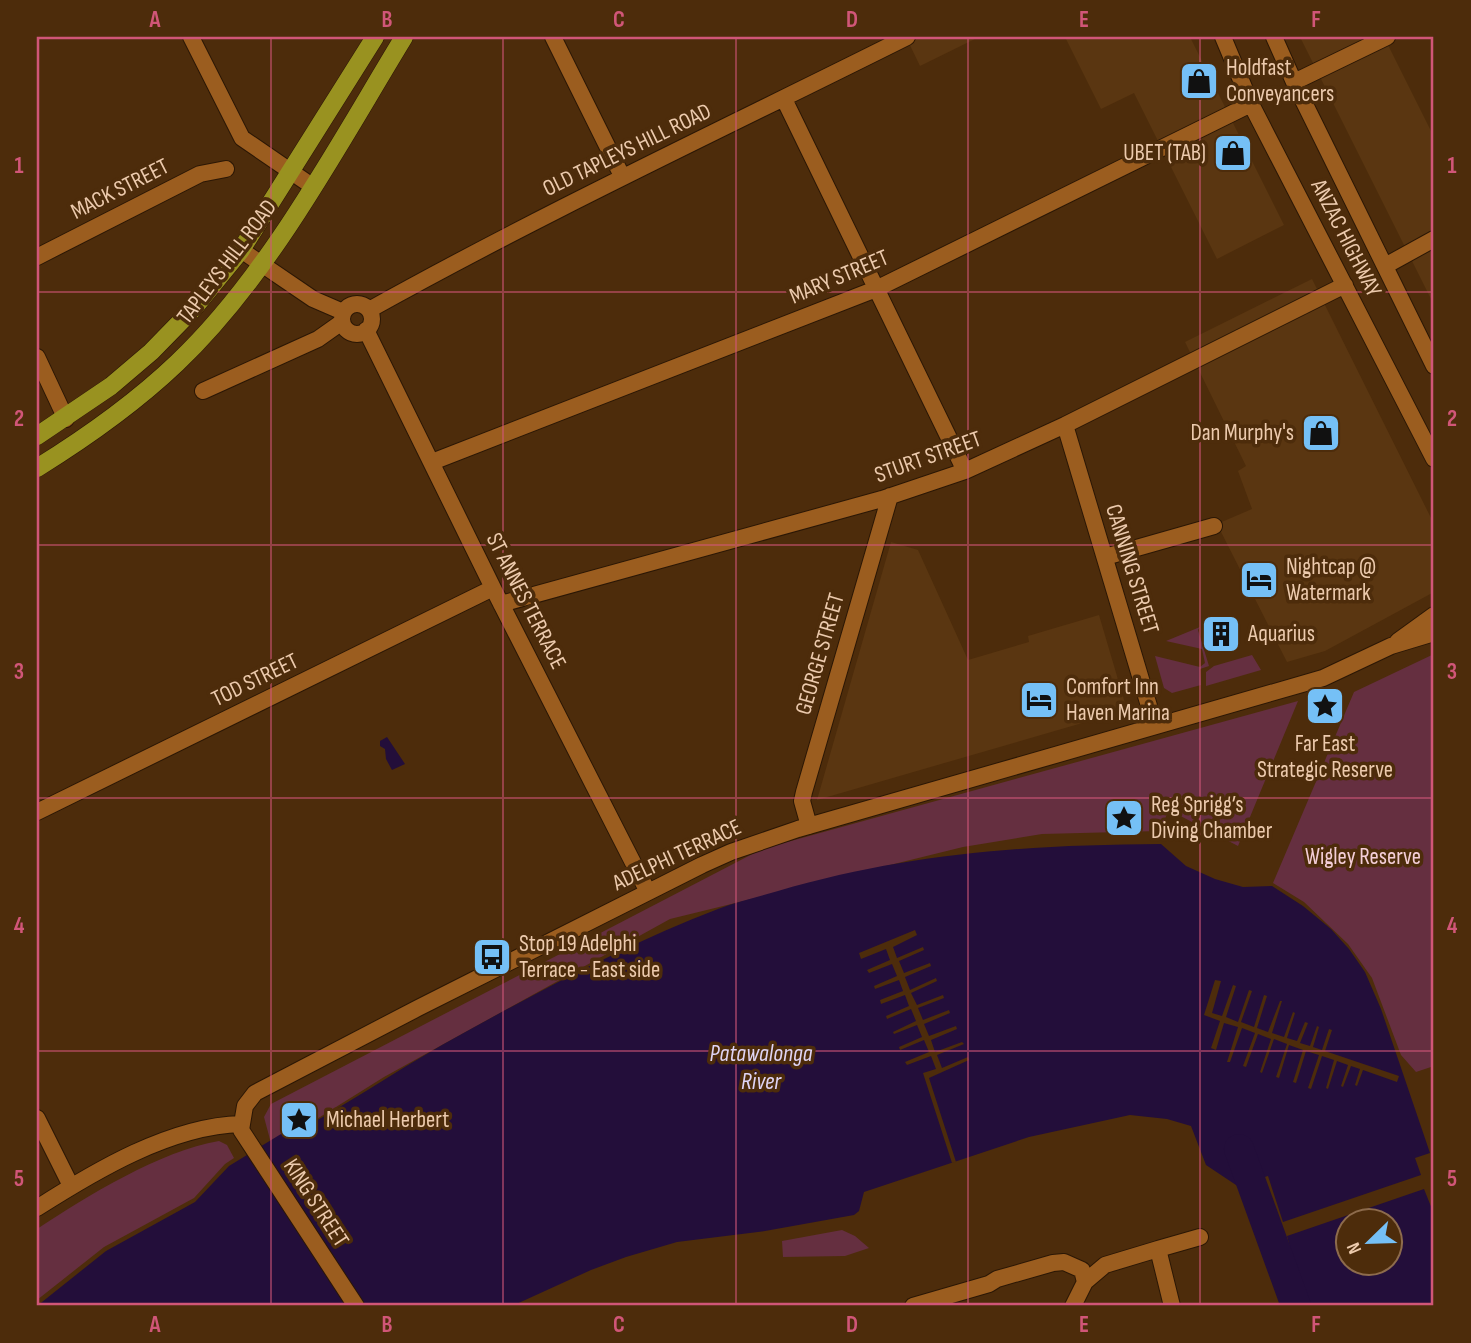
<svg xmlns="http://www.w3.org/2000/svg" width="1471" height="1343" viewBox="0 0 1471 1343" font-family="'Sofia Sans Condensed',sans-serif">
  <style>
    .built { fill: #5a3611 }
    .green { fill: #652f40 }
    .water { fill: #230e3a; fill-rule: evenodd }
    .pier { fill: #4d2c0b }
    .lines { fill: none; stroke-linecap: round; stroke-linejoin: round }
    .river { stroke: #230e3a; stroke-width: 30 }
    .minor-casing { stroke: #2b1705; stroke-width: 18 }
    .major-casing { stroke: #2b1705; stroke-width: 19 }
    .minor { stroke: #9b5d1f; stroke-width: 16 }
    .major { stroke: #999220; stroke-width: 18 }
    .grid { fill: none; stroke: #d15678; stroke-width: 2; stroke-opacity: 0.55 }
    .labels { text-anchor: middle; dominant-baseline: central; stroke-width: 7; stroke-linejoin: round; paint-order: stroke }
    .poi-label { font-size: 23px; fill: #eccaad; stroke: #4d2c0b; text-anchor: start }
    .street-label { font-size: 23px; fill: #eccaad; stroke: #4d2c0b }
    .park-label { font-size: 23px; fill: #f4ced8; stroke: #4d2c0b }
    .water-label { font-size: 24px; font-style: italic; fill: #dfd4f4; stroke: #4d2c0b }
    .neatline { fill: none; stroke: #d15678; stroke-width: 2.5 }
    .grid-label { font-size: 23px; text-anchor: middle; font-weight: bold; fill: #d15678 }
  </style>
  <rect width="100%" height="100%" fill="#4d2c0b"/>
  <path class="built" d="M 906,37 L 979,37 L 920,66 Z
    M 1065,37 L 1190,37 L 1284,225 L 1217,259 L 1134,93 L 1101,109 Z
    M 1300,37 L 1384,37 L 1434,137 L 1434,305 Z
    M 1312,279 L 1434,524 L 1434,592 L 1325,651 L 1287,662 L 1217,524 L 1252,509 L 1238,471 L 1246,466 L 1185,342 Z
    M 891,542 L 918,550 L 968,660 L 1029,642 L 1028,636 L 1099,615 L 1127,710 L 817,800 Z"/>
  <path class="green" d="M 1200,627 L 1198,630 L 1209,666 L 1200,669 L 1201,685 L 1172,693 L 1164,688 L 1155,656 L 1200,667 L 1205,663 L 1202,649 L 1166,641 Z
    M 1434,654 L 1434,1066 L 1416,1072 L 1401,1055 L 1372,978 L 1348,944 L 1304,902 L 1273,883 L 1354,692 Z
    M 1252,655 L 1261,670 L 1206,686 L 1206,672 L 1214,666 Z
    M 1298,701 L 1238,846 L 1169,810 L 1159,831 L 1042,834 L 963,847 L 670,919 L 384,1077 L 272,1147 L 264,1117 L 271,1104 L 762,849 Z
    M 219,1141 L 227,1145 L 234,1158 L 225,1164 L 194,1198 L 104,1247 L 37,1300 L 37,1229 C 87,1196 160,1151 219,1141 Z
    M 842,1230 L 855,1236 L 869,1248 L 845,1256 L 783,1257 L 782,1241 Z"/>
  <path class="water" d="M 387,737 L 405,764 L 392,770 L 386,759 L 385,749 L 380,746 L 380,741 Z
    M 1161,844 L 1186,866 L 1215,879 L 1243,887 L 1272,886 L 1303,906 L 1331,929 L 1349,949 L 1365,972 L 1381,1009 L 1430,1153 L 1415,1158 L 1421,1175 L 1283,1222 L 1268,1176 L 1258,1179 L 1259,1183 L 1242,1189 L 1206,1165 L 1191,1126 L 1167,1119 L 1130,1115 L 1029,1137 L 864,1192 L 859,1211 L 854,1215 L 765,1231 L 677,1242 L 626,1257 L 591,1270 L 512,1306 L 37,1306 L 106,1251 L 195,1202 L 229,1166 L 281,1134 L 296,1132 C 346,1105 393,1073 442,1045 C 530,996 624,945 718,909 C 737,902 758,897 778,891 C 908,853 1026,845 1161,844 Z
    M 1261,1188 L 1280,1245 L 1267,1250 L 1248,1192 Z
    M 1424,1189 L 1434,1214 L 1434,1306 L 1286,1306 L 1268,1255 L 1290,1247 L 1287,1236 ZM 1348,1220 L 1390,1220 L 1390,1262 L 1348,1262 Z"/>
  <path class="pier" d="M 915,930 L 917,935 L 893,947 L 897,958 L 923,947 L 924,950 L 899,961 L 904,973 L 930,963 L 931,966 L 905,977 L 910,990 L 936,978 L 937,981 L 911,993 L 917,1005 L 943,995 L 944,998 L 918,1008 L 923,1020 L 949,1010 L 950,1013 L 924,1024 L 929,1036 L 956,1026 L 957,1029 L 931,1040 L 935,1052 L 962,1042 L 964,1044 L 937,1055 L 942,1068 L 968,1057 L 969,1060 L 929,1078 L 956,1162 L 952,1163 L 923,1073 L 936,1069 L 931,1056 L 907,1065 L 905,1062 L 929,1052 L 924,1040 L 900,1050 L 899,1047 L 922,1037 L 917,1025 L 894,1034 L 893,1032 L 916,1021 L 911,1009 L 887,1019 L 886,1016 L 909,1006 L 905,995 L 881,1004 L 880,1000 L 903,991 L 899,980 L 875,989 L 874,986 L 897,976 L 892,964 L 869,973 L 867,970 L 890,960 L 886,949 L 861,959 L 859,953 Z
    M 1215,980 L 1221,981 L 1212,1013 L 1222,1016 L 1233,985 L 1236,986 L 1226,1017 L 1238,1022 L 1249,990 L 1252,991 L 1241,1022 L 1254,1027 L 1264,995 L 1267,996 L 1257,1028 L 1268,1032 L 1280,1001 L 1282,1001 L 1272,1033 L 1284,1037 L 1293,1012 L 1295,1013 L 1287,1038 L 1297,1041 L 1305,1022 L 1308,1023 L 1300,1043 L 1310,1046 L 1317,1026 L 1319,1027 L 1313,1047 L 1322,1050 L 1329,1029 L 1332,1030 L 1325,1051 L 1399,1076 L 1397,1082 L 1363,1070 L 1357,1086 L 1355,1085 L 1360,1069 L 1351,1066 L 1343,1087 L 1341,1086 L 1348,1065 L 1337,1061 L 1328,1089 L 1326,1088 L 1334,1060 L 1322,1056 L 1311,1089 L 1308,1088 L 1319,1055 L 1306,1051 L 1296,1083 L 1293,1082 L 1303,1050 L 1289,1045 L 1279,1078 L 1276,1077 L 1287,1044 L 1274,1039 L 1262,1073 L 1260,1072 L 1271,1039 L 1258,1034 L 1246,1067 L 1243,1066 L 1255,1033 L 1242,1028 L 1230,1062 L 1227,1062 L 1238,1027 L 1224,1023 L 1216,1050 L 1211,1048 L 1220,1021 L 1204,1015 Z"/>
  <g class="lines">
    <path class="river" d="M 1239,1149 L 1296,1306"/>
    <g class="minor-casing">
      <path id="minor" d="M 191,37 L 242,138 L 312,186
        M 553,37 L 622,176
        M 1223,37 L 1251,104 L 1434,459
        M 1274,37 L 1294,82 L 1434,366
        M 1294,82 L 1387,37
        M 784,99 L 965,471
        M 241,250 L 313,299 L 343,312
        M 37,257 L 200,174 L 226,169
        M 1385,266 L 1434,239
        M342 319a15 15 0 1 1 30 0a15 15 0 1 1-30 0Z
        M 369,310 C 545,212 727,127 907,37
        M 366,330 L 493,588 L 648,892
        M 37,357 L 66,419
        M 203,391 L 318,339 L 342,322
        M 1065,425 L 1155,726
        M 432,462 L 876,289 L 1251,104
        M 1105,557 L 1214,526
        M 501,604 L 882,499 L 965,471 L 1065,425 L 1345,285
        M 1398,641 L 1434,615
        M 37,812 L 493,588
        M 809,826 L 802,801 L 804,792 L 890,496
        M 37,1118 L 71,1186
        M 37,1208 C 95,1171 170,1126 241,1124
        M 1158,1249 L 1200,1237
        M 1085,1282 L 1105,1265 L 1158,1249 L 1172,1306
        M 356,1306 L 241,1130 L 245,1106 L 255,1093 L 418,1008 L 702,865 L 731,852 L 798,829 L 1323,678 L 1391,646 L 1434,633
        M 913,1306 L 989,1284 L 997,1279 L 1053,1263 L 1064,1262 L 1082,1270 L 1085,1282 L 1073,1306"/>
    </g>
    <g class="major-casing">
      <path id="major" d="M 37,436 L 111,386 L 151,352 L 193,309 L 241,250 L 375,37
        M 37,468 C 87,437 134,404 177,363 C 269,276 338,145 404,37"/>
    </g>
    <use href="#minor" class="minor"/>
    <use href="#major" class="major"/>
  </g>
  <path class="grid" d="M 271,37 L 271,1306M 503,37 L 503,1306M 736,37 L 736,1306M 968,37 L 968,1306M 1200,37 L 1200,1306M 37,292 L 1434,292M 37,545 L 1434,545M 37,798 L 1434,798M 37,1051 L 1434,1051"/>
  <defs>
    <g id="shop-square" transform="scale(2.0125)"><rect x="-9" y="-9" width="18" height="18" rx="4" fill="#75c0f6" stroke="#4d2c0b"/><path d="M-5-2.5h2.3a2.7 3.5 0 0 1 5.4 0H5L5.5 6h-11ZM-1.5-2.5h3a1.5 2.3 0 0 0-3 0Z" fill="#111"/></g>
    <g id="hotel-square" transform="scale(2.0125)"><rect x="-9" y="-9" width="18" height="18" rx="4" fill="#75c0f6" stroke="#4d2c0b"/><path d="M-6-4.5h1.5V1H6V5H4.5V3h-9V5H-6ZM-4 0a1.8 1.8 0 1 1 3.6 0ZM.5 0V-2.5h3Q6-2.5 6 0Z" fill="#111"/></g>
    <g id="building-square" transform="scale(2.0125)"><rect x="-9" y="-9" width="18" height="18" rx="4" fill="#75c0f6" stroke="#4d2c0b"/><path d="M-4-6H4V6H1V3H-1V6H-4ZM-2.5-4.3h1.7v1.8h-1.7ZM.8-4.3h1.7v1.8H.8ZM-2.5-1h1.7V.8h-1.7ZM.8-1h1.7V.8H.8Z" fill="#111"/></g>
    <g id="sight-square" transform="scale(2.0125)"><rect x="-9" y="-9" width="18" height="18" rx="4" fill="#75c0f6" stroke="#4d2c0b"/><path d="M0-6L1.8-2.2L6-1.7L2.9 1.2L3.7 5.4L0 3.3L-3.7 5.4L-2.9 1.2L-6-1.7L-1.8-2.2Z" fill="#111"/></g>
    <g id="bus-square" transform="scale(2.0125)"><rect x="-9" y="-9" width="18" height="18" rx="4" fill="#75c0f6" stroke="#4d2c0b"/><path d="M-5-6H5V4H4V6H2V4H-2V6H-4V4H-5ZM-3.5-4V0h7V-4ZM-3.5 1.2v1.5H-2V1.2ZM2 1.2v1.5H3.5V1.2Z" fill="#111"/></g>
  </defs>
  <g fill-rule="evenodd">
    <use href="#shop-square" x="1199" y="81"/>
    <use href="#shop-square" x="1233" y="153"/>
    <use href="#shop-square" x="1321" y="433"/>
    <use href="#hotel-square" x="1259" y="580"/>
    <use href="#building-square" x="1221" y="634"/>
    <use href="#hotel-square" x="1039" y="700"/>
    <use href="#sight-square" x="1325" y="706"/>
    <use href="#sight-square" x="1124" y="818"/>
    <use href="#bus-square" x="492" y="957"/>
    <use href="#sight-square" x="299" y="1120"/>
  </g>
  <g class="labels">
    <g class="poi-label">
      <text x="1226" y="68">Holdfast<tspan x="1226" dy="26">Conveyancers</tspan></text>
      <text x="1206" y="153" text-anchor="end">UBET (TAB)</text>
      <text x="1294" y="433" text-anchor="end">Dan Murphy's</text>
      <text x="1286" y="567">Nightcap @<tspan x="1286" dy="26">Watermark</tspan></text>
      <text x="1248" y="634">Aquarius</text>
      <text x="1066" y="687">Comfort Inn<tspan x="1066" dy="26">Haven Marina</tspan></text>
      <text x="1325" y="744" text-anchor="middle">Far East<tspan x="1325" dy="26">Strategic Reserve</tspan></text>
      <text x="1151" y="805">Reg Sprigg’s<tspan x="1151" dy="26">Diving Chamber</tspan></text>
      <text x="519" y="944">Stop 19 Adelphi<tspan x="519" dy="26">Terrace - East side</tspan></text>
      <text x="326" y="1120">Michael Herbert</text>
    </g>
    <g class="street-label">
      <text transform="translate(627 150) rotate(-26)">OLD TAPLEYS HILL ROAD</text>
      <text transform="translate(120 189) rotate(-27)">MACK STREET</text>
      <text transform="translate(1346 238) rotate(63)">ANZAC HIGHWAY</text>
      <text transform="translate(227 262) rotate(-53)">TAPLEYS HILL ROAD</text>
      <text transform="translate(839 277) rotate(-23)">MARY STREET</text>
      <text transform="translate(928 457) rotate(-20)">STURT STREET</text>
      <text transform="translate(1132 569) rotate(73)">CANNING STREET</text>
      <text transform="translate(526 601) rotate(63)">ST ANNES TERRACE</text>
      <text transform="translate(820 654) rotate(-74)">GEORGE STREET</text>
      <text transform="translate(255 680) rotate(-26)">TOD STREET</text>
      <text transform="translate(677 855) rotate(-25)">ADELPHI TERRACE</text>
      <text transform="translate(316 1203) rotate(57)">KING STREET</text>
    </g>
    <g class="park-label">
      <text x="1363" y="857">Wigley Reserve</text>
    </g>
    <g class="water-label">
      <text x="761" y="1053">Patawalonga<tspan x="761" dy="28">River</tspan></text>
    </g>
  </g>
  <rect width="1471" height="1343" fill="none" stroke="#4d2c0b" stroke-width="77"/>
  <g transform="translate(1369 1242) rotate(247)"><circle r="33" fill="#4d2c0b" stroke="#8d6b4c" stroke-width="2"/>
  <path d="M0-5L12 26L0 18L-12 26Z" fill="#75c0f6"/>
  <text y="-10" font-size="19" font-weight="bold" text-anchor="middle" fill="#eccaad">N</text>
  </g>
  <rect x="38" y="38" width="1394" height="1266" class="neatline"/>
  <g class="grid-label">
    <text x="155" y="27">A</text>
    <text x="387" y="27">B</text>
    <text x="619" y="27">C</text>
    <text x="852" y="27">D</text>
    <text x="1084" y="27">E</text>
    <text x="1316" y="27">F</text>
    <text x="19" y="173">1</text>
    <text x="1452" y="173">1</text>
    <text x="19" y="426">2</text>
    <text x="1452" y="426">2</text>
    <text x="19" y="679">3</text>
    <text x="1452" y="679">3</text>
    <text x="19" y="933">4</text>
    <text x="1452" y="933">4</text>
    <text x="19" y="1186">5</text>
    <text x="1452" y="1186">5</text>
    <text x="155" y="1332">A</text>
    <text x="387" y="1332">B</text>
    <text x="619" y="1332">C</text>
    <text x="852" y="1332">D</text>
    <text x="1084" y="1332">E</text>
    <text x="1316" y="1332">F</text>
  </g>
</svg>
